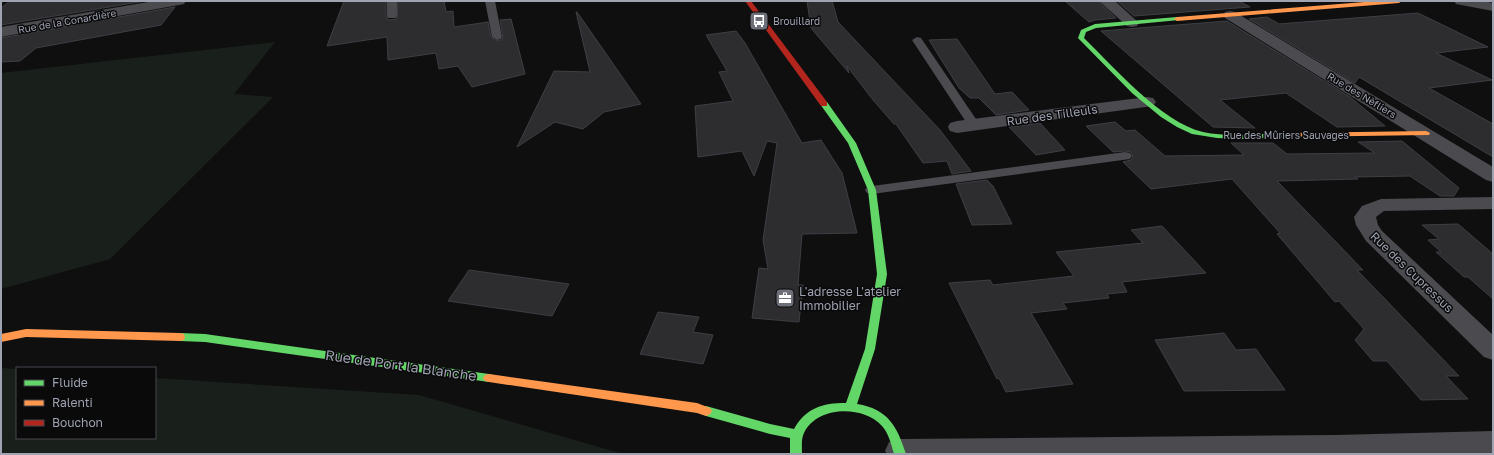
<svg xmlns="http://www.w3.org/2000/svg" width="1494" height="455" viewBox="0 0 1494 455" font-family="'Golos Text',sans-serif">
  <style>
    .green { fill: #19201b }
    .building { fill: #2d2d2f; stroke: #3e3f44 }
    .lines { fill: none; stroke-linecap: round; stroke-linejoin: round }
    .lane { fill: #4a4a4f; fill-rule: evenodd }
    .street { fill: #4a4a4f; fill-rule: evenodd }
    .fast { fill: #63d668; fill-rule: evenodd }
    .slow { fill: #ff974d; fill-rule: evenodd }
    .jam { fill: #b3261e; fill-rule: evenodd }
    .labels { text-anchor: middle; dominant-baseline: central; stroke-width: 3; stroke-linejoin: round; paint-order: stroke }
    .far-street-label { font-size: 10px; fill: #9fa3b2; stroke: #0a0a0b }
    .far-poi-label { font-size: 10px; fill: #9fa3b2; stroke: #0a0a0b; text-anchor: start }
    .street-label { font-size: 12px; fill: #9fa3b2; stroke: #0a0a0b }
    .poi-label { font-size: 12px; fill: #9fa3b2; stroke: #0a0a0b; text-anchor: start }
    .near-street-label { font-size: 14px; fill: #9fa3b2; stroke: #0a0a0b }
  </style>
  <rect width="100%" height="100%" fill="#0f0f10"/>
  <path class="green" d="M 275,42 L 234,94 L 273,97 L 110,259 L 1,289 L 1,73 Z
    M 1,368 L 17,369 L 17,438 L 155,438 L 155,378 L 419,395 L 623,454 L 1,454 Z"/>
  <path class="building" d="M 10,1 L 145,1 L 1,25 L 1,8 Z
    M 344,1 L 386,1 L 386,16 L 388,20 L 397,19 L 398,1 L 444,1 L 446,12 L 453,11 L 454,27 L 488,22 L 491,37 L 497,41 L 501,40 L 503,38 L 500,20 L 511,19 L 525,74 L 472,87 L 458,66 L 439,69 L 436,53 L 388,60 L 387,37 L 327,46 Z
    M 807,1 L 832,1 L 838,22 L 940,130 L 971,171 L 952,174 L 947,161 L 923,163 L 896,124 L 894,124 L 873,100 L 847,66 L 849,73 L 811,28 Z
    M 1065,1 L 1098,1 L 1116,18 L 1095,20 L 1089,22 Z
    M 1117,1 L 1239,1 L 1250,7 L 1134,16 Z
    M 175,7 L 161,25 L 36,48 L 20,61 L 1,62 L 1,38 Z
    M 576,12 L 577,12 L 641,104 L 604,112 L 583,129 L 555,122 L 517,147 L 554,71 L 590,72 Z
    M 1418,13 L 1488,47 L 1436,53 L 1492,80 L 1429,88 L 1493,124 L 1493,157 L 1359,77 L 1355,83 L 1249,19 L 1267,17 L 1279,24 Z
    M 1227,21 L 1350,97 L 1385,126 L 1337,127 L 1286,93 L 1220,100 L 1255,128 L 1213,127 L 1101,31 Z
    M 736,31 L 745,43 L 802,143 L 821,140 L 842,173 L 857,233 L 802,234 L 798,285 L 803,285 L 799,322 L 752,318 L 759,268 L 768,269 L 763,240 L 777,143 L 767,141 L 754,176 L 742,151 L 698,157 L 695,106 L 733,101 L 719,72 L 727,71 L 706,35 Z
    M 957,39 L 995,94 L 1012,92 L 1029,110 L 996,115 L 979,98 L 970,98 L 959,88 L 929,40 Z
    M 1115,122 L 1126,131 L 1135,130 L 1165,156 L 1244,155 L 1231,143 L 1273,143 L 1287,154 L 1375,153 L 1358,142 L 1402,141 L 1459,188 L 1454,196 L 1440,196 L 1410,176 L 1355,177 L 1358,179 L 1277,181 L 1363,270 L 1357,270 L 1459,376 L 1446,376 L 1468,399 L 1421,400 L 1387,361 L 1373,361 L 1355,340 L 1364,329 L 1339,301 L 1335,302 L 1277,234 L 1280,233 L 1232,179 L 1151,189 L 1123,162 L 1131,160 L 1133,157 L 1131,152 L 1125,151 L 1113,152 L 1086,126 Z
    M 1040,123 L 1065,150 L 1036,155 L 1009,127 Z
    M 987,180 L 993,186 L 1012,224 L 972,225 L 956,184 Z
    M 1458,224 L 1493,254 L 1493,299 L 1468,277 L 1464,277 L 1436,252 L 1441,252 L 1428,240 L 1439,239 L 1422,225 Z
    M 1162,226 L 1206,273 L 1122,282 L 1127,292 L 1107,294 L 1109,298 L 1063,303 L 1067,309 L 1031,313 L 1073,384 L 1006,392 L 999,378 L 997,379 L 949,283 L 990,280 L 993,285 L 1074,276 L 1056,252 L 1143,243 L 1131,230 Z
    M 469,270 L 569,284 L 552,316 L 448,301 Z
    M 658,312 L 699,317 L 693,332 L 713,335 L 703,364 L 640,354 Z
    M 1224,333 L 1236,350 L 1256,349 L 1285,390 L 1184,391 L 1155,340 Z"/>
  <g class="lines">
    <path class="lane" d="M 387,1 L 397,1 L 397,16 L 396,18 L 388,18 L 387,16 Z
      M 485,1 L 495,1 L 502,37 L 501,39 L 497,40 L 492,37 Z
      M 917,37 L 921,38 L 980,125 L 978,128 L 970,128 L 968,125 L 912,40 Z
      M 1125,152 L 1130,153 L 1132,156 L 1130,159 L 872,194 L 867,193 L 865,190 L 867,187 L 872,186 Z"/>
    <path class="street" d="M 154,1 L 186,1 L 184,4 L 179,5 L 1,37 L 1,27 Z
      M 1099,1 L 1115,1 L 1139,23 L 1137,26 L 1132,27 L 1127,26 Z
      M 1454,1 L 1484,1 L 1493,3 L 1493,11 L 1456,4 Z
      M 1230,11 L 1235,12 L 1493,167 L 1493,182 L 1486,180 L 1225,18 L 1223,15 L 1225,12 Z
      M 1147,97 L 1153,98 L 1156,102 L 1153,106 L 957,133 L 950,131 L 948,127 L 950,123 L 957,121 Z
      M 1493,197 L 1493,209 L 1384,211 L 1376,217 L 1378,225 L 1382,231 L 1493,335 L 1493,360 L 1484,357 L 1366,241 L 1356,225 L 1354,217 L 1362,206 L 1381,199 Z
      M 1493,431 L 1493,454 L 887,454 L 885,451 L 889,442 L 900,439 L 1336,435 Z"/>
    <path class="fast" d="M 1177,17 L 1179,18 L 1179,20 L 1096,28 L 1086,32 L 1084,38 C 1115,68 1161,122 1203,132 C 1231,138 1261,133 1289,133 L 1293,135 L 1292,137 L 1242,139 L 1217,138 L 1192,134 L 1177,127 L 1161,117 L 1132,93 L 1078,38 L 1081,30 L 1095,24 Z
      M 821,102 L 827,102 L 856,143 L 876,190 L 887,274 L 875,349 L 857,404 C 888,409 897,426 906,454 L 894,454 C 891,444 889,434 882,426 C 863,405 817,406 804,433 C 801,439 802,447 802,454 L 790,454 L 790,438 L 770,434 L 706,416 L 702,414 L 700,411 L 702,408 L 706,406 L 770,424 L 794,429 C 806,408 822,403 846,403 L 865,349 L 877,274 L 868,190 L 848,143 L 820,104 Z
      M 180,333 L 205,334 L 489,374 L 493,375 L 495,378 L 493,381 L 489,382 L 205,342 L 180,341 L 176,340 L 175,337 L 176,334 Z"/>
    <path class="slow" d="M 1377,1 L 1402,1 L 1399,3 L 1177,21 L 1174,19 L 1177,17 Z
      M 1426,131 L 1430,133 L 1429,135 L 1289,137 L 1285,135 L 1289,133 Z
      M 26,329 L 180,333 L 184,334 L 185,337 L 184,340 L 180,341 L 26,337 L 1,342 L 1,334 Z
      M 489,374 L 697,403 L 710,408 L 712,411 L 710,414 L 706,416 L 697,413 L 489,382 L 485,381 L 483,378 L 485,375 Z"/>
    <path class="jam" d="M 745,1 L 751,1 L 827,102 L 827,106 L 821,106 Z"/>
  </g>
  <defs>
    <g id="bus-square" transform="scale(1)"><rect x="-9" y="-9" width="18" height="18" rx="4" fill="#6d6f79" stroke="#0a0a0b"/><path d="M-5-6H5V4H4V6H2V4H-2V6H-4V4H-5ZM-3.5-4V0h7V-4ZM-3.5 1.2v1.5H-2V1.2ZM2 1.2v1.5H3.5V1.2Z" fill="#fff"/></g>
    <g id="office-square" transform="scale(1)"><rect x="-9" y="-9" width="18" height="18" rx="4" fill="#6d6f79" stroke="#0a0a0b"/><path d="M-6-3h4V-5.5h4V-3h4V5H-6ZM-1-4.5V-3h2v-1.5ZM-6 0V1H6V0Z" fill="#fff"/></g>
  </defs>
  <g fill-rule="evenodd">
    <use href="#bus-square" x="759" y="21"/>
    <use href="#office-square" x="785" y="298"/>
  </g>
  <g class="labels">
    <g class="far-street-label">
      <text transform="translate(67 21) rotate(-10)">Rue de la Conardière</text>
      <text transform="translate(1362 95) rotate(31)">Rue des Nèfliers</text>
      <text x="1286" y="135">Rue des Mûriers Sauvages</text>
    </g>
    <g class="far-poi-label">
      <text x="773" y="21">Brouillard</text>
    </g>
    <g class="street-label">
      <text transform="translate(1052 115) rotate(-8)">Rue des Tilleuls</text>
      <text transform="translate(1412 272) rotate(44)">Rue des Cupressus</text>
    </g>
    <g class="poi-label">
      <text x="799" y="291">L'adresse L'atelier<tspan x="799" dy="14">Immobilier</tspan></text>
    </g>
    <g class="near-street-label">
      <text transform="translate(401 365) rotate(8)">Rue de Port la Blanche</text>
    </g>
  </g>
  <rect width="1494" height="455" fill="none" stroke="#9fa3b2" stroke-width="4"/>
  <rect x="16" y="367" width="140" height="72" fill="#0a0a0b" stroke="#46474e"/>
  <rect x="24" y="380" width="20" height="6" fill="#63d668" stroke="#46474e"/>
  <text x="52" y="387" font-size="12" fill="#9fa3b2">Fluide</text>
  <rect x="24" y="400" width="20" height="6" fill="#ff974d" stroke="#46474e"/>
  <text x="52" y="407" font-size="12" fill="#9fa3b2">Ralenti</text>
  <rect x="24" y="420" width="20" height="6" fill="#b3261e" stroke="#46474e"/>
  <text x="52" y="427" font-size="12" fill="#9fa3b2">Bouchon</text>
</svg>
